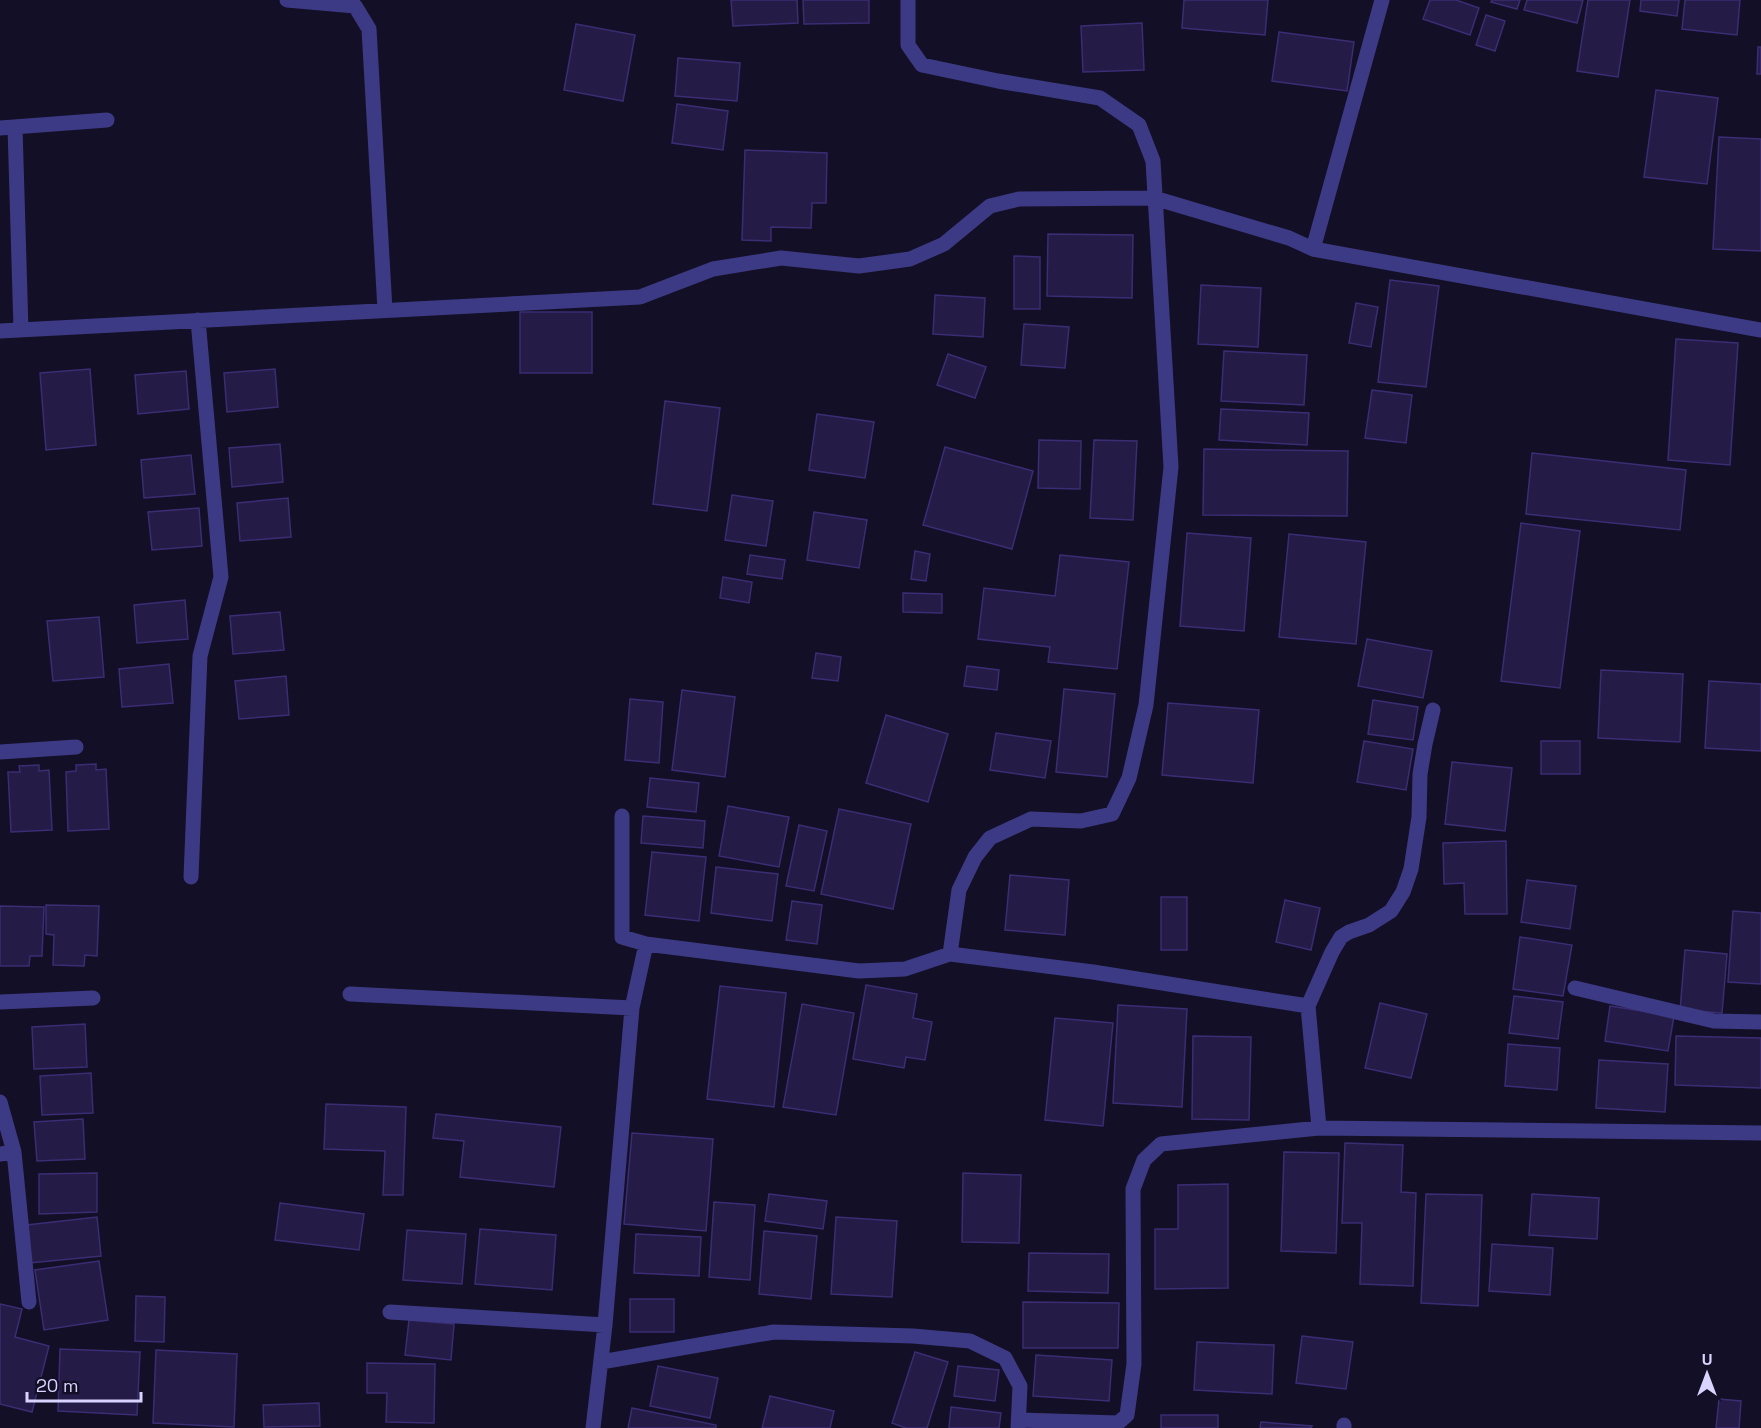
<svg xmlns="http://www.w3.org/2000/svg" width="1761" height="1428" viewBox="0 0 1761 1428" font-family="'Space Grotesk',sans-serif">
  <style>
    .building { fill: #241b47; stroke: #3b2d73; stroke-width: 1.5 }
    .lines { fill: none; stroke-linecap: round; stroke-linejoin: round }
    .street { stroke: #3d3a85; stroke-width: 15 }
  </style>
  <rect width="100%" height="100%" fill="#130f26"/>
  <path class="building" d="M 731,0 L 797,0 L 798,23 L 733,26 Z
    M 803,0 L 869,0 L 869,23 L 804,24 Z
    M 1184,0 L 1268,0 L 1265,35 L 1182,28 Z
    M 1430,0 L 1456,0 L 1479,8 L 1470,35 L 1423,19 Z
    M 1492,0 L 1520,0 L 1517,9 L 1491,2 Z
    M 1527,0 L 1583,0 L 1577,23 L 1524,10 Z
    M 1588,0 L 1630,0 L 1618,77 L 1577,71 Z
    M 1641,0 L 1679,0 L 1677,16 L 1640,11 Z
    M 1685,0 L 1740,0 L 1737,35 L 1682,29 Z
    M 1486,15 L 1505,21 L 1495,51 L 1476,45 Z
    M 1142,23 L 1144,70 L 1083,72 L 1081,26 Z
    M 576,24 L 635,35 L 623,101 L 564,90 Z
    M 1279,32 L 1354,42 L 1347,91 L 1272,81 Z
    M 1758,47 L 1761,47 L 1761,74 L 1757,74 Z
    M 678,58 L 740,63 L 737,101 L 675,96 Z
    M 1656,90 L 1718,98 L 1707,184 L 1644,177 Z
    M 677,104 L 728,111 L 723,150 L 672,143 Z
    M 1719,137 L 1761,139 L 1761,251 L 1713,249 Z
    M 745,150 L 827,153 L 826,203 L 812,203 L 811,228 L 771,227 L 771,241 L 742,240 Z
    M 1048,234 L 1133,235 L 1132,298 L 1047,296 Z
    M 1014,256 L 1040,257 L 1040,309 L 1014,309 Z
    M 1390,280 L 1439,286 L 1426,387 L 1378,382 Z
    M 1201,285 L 1261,288 L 1258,347 L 1198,344 Z
    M 935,295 L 985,298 L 983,337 L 933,334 Z
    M 1356,303 L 1378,307 L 1371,347 L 1349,343 Z
    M 520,312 L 592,312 L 592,373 L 520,373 Z
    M 1024,324 L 1069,327 L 1065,368 L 1021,365 Z
    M 1676,339 L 1738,343 L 1730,465 L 1668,460 Z
    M 1224,351 L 1307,355 L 1304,405 L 1221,401 Z
    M 948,354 L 986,367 L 975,398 L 937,385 Z
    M 90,369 L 96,445 L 46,450 L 40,373 Z
    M 275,369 L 278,407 L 227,412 L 224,373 Z
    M 186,371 L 189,409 L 138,414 L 135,375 Z
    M 1372,390 L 1412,395 L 1406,443 L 1365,438 Z
    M 665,401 L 720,408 L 707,511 L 653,504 Z
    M 1221,409 L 1309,413 L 1307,445 L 1219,440 Z
    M 817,414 L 874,422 L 865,478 L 809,470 Z
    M 1039,440 L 1081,441 L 1080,489 L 1038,488 Z
    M 1094,440 L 1137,441 L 1133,520 L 1090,518 Z
    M 280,444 L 283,482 L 232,487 L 229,448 Z
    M 945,447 L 1033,471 L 1012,549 L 923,525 Z
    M 1204,449 L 1348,451 L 1347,516 L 1203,515 Z
    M 1532,453 L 1686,470 L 1680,530 L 1526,514 Z
    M 191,455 L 195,494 L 144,498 L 141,460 Z
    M 732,495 L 773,501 L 766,546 L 725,540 Z
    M 288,498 L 291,537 L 240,541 L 237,503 Z
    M 199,508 L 202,546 L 152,550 L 148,512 Z
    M 814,512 L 867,520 L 859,568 L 807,560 Z
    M 1521,523 L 1580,531 L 1560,688 L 1501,681 Z
    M 1187,533 L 1251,538 L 1244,631 L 1180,626 Z
    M 1289,534 L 1366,542 L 1356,644 L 1279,637 Z
    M 915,551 L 930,554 L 926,581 L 911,579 Z
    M 750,555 L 785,560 L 782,579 L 747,574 Z
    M 1060,555 L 1129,562 L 1117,669 L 1048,662 L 1050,647 L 978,639 L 984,588 L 1055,596 Z
    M 723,577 L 752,582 L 749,603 L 720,598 Z
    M 903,593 L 942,594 L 942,613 L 903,612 Z
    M 185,600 L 188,639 L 137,643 L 134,605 Z
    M 280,612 L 284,650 L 233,654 L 230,616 Z
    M 99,617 L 104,677 L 53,681 L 47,621 Z
    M 1367,639 L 1432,651 L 1423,698 L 1358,686 Z
    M 816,653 L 841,657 L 838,681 L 812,678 Z
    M 169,664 L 173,703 L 122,707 L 119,669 Z
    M 967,666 L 999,670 L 997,690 L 964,686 Z
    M 1601,670 L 1683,674 L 1680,742 L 1598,738 Z
    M 286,676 L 289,715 L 239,719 L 235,681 Z
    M 1709,681 L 1761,684 L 1761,751 L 1705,748 Z
    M 1064,689 L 1115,694 L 1107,777 L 1056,772 Z
    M 682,690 L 735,697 L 725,777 L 672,770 Z
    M 630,699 L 663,702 L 659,763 L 625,760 Z
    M 1373,700 L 1418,707 L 1413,740 L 1368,734 Z
    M 1168,703 L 1259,710 L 1253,783 L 1162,775 Z
    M 886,715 L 948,734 L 928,802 L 866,783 Z
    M 996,733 L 1051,741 L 1045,778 L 990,770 Z
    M 1364,741 L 1413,749 L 1406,790 L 1357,782 Z
    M 1541,741 L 1580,741 L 1580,774 L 1541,774 Z
    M 1452,762 L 1512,768 L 1505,831 L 1445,824 Z
    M 96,764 L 96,770 L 106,769 L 109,829 L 68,831 L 66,772 L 76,771 L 76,765 Z
    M 39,765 L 39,771 L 49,770 L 52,830 L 11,832 L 8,772 L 20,772 L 19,766 Z
    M 650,778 L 699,783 L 696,812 L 647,807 Z
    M 728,806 L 789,817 L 779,867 L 719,856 Z
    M 839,809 L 911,824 L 893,909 L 821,894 Z
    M 643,816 L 705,821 L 703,848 L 641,843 Z
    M 799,825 L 827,831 L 814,891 L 786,886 Z
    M 1506,841 L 1507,914 L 1465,914 L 1464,883 L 1444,884 L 1443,843 Z
    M 652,852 L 706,857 L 699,921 L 645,915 Z
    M 716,867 L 778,874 L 772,921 L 711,913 Z
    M 1010,875 L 1069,880 L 1065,935 L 1005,930 Z
    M 1527,880 L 1576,886 L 1570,929 L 1521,922 Z
    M 1161,897 L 1187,897 L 1187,950 L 1161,950 Z
    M 1285,900 L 1320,908 L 1311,950 L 1276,942 Z
    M 792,901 L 822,905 L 817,944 L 786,940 Z
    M 46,905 L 99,906 L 97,956 L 85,955 L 84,966 L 53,965 L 54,935 L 46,934 Z
    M 0,906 L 44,907 L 42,956 L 30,956 L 29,966 L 0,966 Z
    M 1733,911 L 1761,913 L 1761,984 L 1728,982 Z
    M 1520,937 L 1572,945 L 1563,996 L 1513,989 Z
    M 1685,950 L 1727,954 L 1722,1013 L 1680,1010 Z
    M 866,985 L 917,994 L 913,1018 L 932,1022 L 925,1060 L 906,1057 L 904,1068 L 853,1059 Z
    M 720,986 L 786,993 L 774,1107 L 707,1099 Z
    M 1514,996 L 1563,1002 L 1558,1039 L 1509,1033 Z
    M 1380,1003 L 1427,1014 L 1411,1078 L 1365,1068 Z
    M 802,1004 L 854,1013 L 836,1115 L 783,1107 Z
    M 1118,1005 L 1187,1009 L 1182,1107 L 1113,1103 Z
    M 1610,1006 L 1674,1016 L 1668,1051 L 1605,1041 Z
    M 1055,1018 L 1113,1023 L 1103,1126 L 1045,1120 Z
    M 85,1024 L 87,1067 L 34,1069 L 32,1027 Z
    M 1193,1036 L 1251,1037 L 1249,1120 L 1192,1119 Z
    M 1676,1036 L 1761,1038 L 1761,1088 L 1675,1085 Z
    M 1508,1044 L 1560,1048 L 1557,1090 L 1505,1086 Z
    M 1599,1060 L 1668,1064 L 1665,1112 L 1596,1108 Z
    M 91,1073 L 93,1113 L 42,1115 L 40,1076 Z
    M 326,1104 L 406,1107 L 403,1195 L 383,1195 L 385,1151 L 324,1149 Z
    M 436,1114 L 561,1127 L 554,1187 L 460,1177 L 464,1141 L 433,1138 Z
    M 83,1119 L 85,1159 L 37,1161 L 34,1122 Z
    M 632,1133 L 713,1139 L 706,1231 L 624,1224 Z
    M 1345,1143 L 1403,1145 L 1401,1192 L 1416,1193 L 1413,1286 L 1360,1284 L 1362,1223 L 1342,1223 Z
    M 1284,1152 L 1339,1153 L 1336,1253 L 1281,1251 Z
    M 97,1173 L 97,1212 L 39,1214 L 39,1174 Z
    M 963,1173 L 1021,1175 L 1019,1243 L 962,1242 Z
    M 1228,1184 L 1228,1288 L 1155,1289 L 1155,1229 L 1178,1229 L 1178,1185 Z
    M 769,1194 L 827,1201 L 823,1229 L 765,1221 Z
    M 1426,1194 L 1482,1195 L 1478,1306 L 1421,1303 Z
    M 1532,1194 L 1599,1198 L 1597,1239 L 1529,1235 Z
    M 714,1202 L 755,1205 L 750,1280 L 709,1277 Z
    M 280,1203 L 364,1214 L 359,1250 L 275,1240 Z
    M 97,1217 L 101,1256 L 30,1263 L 27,1225 Z
    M 836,1217 L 897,1221 L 892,1297 L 831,1294 Z
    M 480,1229 L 556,1235 L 552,1290 L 475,1284 Z
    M 407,1230 L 466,1234 L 462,1284 L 403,1280 Z
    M 764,1231 L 817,1236 L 811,1299 L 759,1294 Z
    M 636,1234 L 701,1237 L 699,1276 L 634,1273 Z
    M 1492,1244 L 1553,1248 L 1550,1295 L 1489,1291 Z
    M 1029,1253 L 1109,1254 L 1108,1293 L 1028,1291 Z
    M 99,1261 L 108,1320 L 44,1330 L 35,1270 Z
    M 136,1296 L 165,1297 L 164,1342 L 135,1341 Z
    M 630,1299 L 674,1299 L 674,1332 L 630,1332 Z
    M 1023,1302 L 1119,1303 L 1118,1348 L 1023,1348 Z
    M 0,1304 L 22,1309 L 15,1337 L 49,1346 L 32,1412 L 0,1404 Z
    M 409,1320 L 454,1324 L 451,1360 L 405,1355 Z
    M 1302,1336 L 1353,1342 L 1346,1389 L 1296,1383 Z
    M 1197,1342 L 1274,1345 L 1272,1394 L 1194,1390 Z
    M 60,1349 L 140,1352 L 137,1415 L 58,1411 Z
    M 156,1350 L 237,1354 L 234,1427 L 153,1423 Z
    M 915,1352 L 948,1362 L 927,1428 L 906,1428 L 892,1423 Z
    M 1036,1355 L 1112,1360 L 1109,1401 L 1033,1396 Z
    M 367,1363 L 435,1364 L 434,1423 L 386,1422 L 387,1393 L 367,1393 Z
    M 658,1366 L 718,1378 L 710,1418 L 650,1406 Z
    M 958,1366 L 999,1370 L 995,1401 L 954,1396 Z
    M 770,1396 L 834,1411 L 830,1428 L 762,1428 Z
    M 1719,1399 L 1741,1401 L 1739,1428 L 1716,1428 Z
    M 319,1403 L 320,1426 L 264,1427 L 263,1405 Z
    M 951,1407 L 1001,1413 L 999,1428 L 949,1428 Z
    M 632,1408 L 716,1425 L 716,1428 L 628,1428 Z
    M 1161,1415 L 1218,1415 L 1218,1428 L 1161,1428 Z
    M 1261,1422 L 1312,1426 L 1311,1428 L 1260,1428 Z"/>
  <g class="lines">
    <path class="street" d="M 287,0 L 355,6 L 369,29 L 385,310
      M 15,127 L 21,330
      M 0,128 L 107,120
      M 1313,249 L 1382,0
      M 0,331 L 640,297 L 713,269 L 781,258 L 859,266 L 910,259 L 944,244 L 990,206 L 1019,199 L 1154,198 L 1289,238 L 1313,249 L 1761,330
      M 0,752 L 76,747
      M 622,816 L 622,937 L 646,944 L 859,971 L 905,969 L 950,954 L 959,890 L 975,857 L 990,838 L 1031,819 L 1081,821 L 1112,814 L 1129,778 L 1146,705 L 1171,467 L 1153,161 L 1139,125 L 1100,98 L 998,81 L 922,65 L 908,45 L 908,0
      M 191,877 L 200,656 L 221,577 L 198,320
      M 950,954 L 1093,972 L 1308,1006
      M 1575,988 L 1714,1021 L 1761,1022
      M 350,994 L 632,1008
      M 0,1002 L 93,998
      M 0,1102 L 14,1152
      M 1319,1128 L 1308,1006 L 1332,952 L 1341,937 L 1349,932 L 1369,925 L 1391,911 L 1403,892 L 1411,869 L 1419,817 L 1420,774 L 1425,744 L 1433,710
      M 0,1154 L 14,1152 L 29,1302
      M 390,1312 L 605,1325
      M 601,1362 L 774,1332 L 913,1336 L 970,1341 L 1005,1358 L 1020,1386 L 1018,1428
      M 1019,1420 L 1118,1423 L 1127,1415 L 1134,1364 L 1133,1189 L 1144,1160 L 1161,1144 L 1319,1128 L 1761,1133
      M 1344,1425 L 1344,1428
      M 593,1428 L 605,1325 L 632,1008 L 646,944"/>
  </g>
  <g transform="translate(1707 1374)" stroke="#130f26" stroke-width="4.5" paint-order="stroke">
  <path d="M0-4.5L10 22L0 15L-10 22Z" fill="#d9d4ff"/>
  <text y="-9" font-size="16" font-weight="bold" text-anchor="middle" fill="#d9d4ff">U</text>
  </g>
  <path d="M27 1392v9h114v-9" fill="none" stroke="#d9d4ff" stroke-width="3"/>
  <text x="36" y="1392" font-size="18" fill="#d9d4ff" stroke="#130f26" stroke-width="4.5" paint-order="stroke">20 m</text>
</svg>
